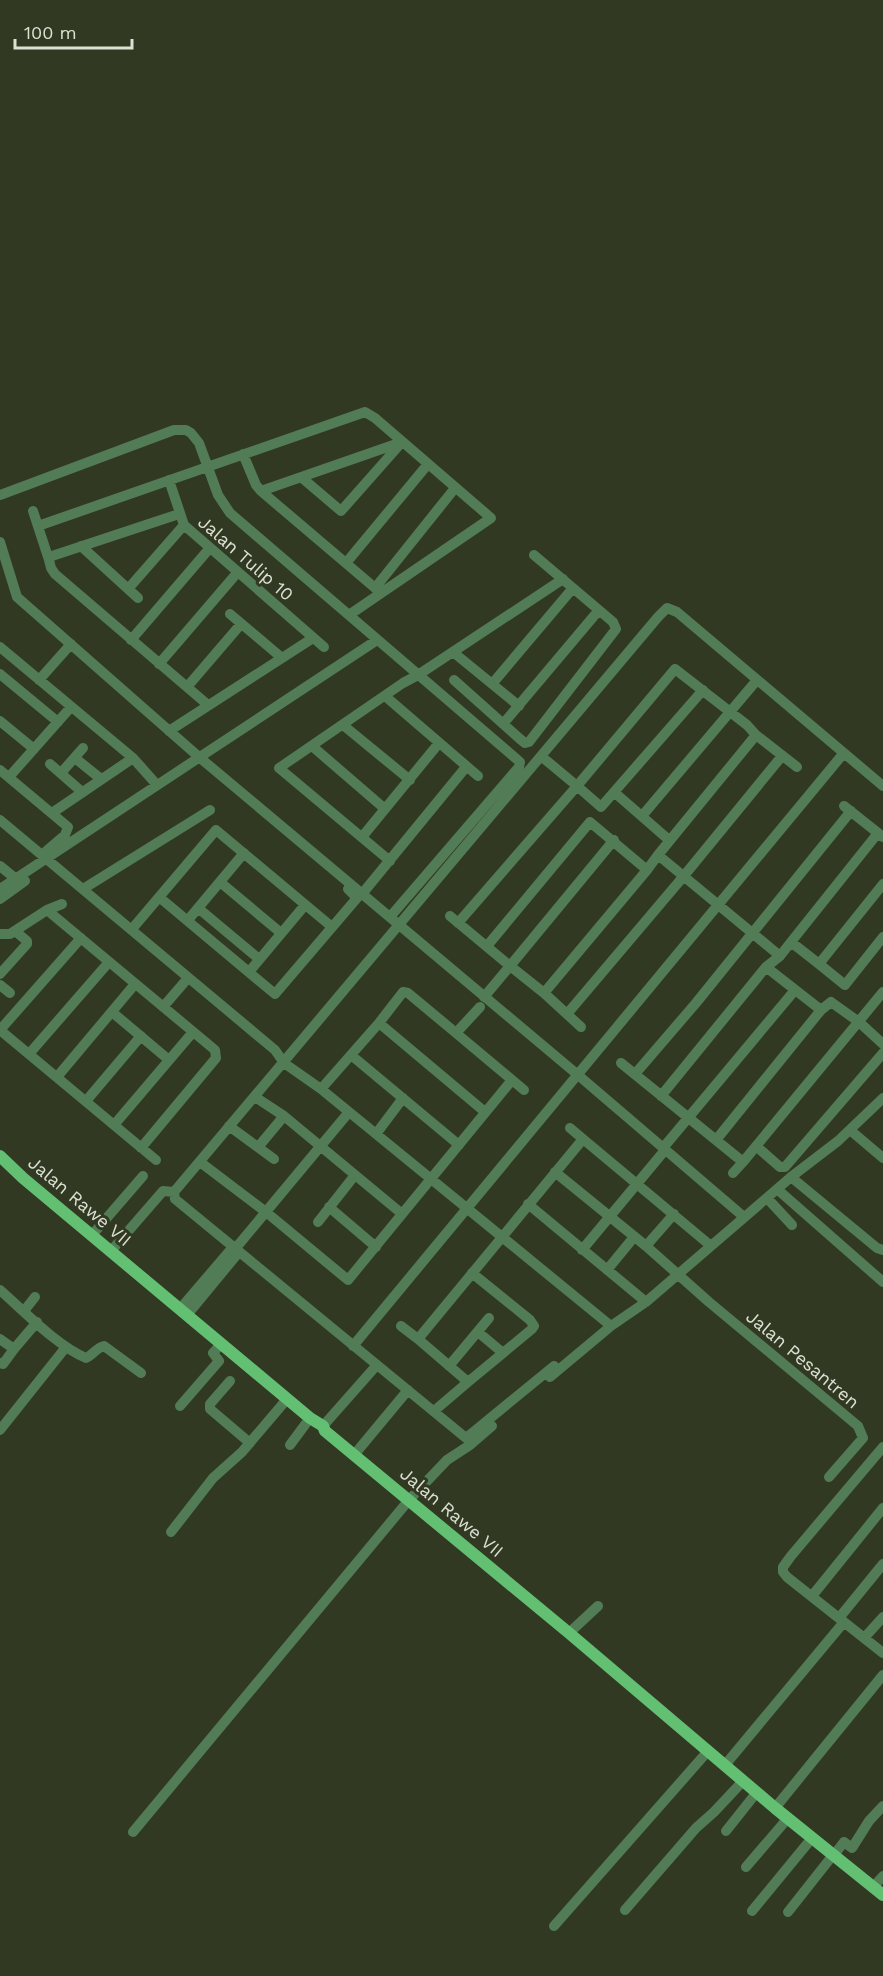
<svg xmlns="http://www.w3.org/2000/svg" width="883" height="1976" viewBox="0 0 883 1976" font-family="'Work Sans',sans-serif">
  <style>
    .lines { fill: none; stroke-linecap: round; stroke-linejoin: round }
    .minor { stroke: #517c56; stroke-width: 10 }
    .major { stroke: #63c073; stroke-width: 12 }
    .labels { text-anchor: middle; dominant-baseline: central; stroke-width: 6; stroke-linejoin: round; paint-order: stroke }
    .street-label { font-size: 18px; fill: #dce1d3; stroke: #313923 }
  </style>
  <rect width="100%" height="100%" fill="#313923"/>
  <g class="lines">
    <path class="minor" d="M 243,454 L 256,485 L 261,491 L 381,593
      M 301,477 L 341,511 L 402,442
      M 169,480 L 184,525 L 324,647
      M 261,491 L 402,442
      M 0,495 L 174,430 L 186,430 L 191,433 L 199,443 L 218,495 L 230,513 L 520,762 L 519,767 L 390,917
      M 33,511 L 49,560
      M 179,514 L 52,556 L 49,560 L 51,568 L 55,574 L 208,705
      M 38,526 L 365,412 L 375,418 L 491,518 L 349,615
      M 0,542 L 17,597 L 199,757 L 578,1075 L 744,1217
      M 81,546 L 138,598
      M 346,563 L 428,464
      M 375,588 L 455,488
      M 128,589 L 184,525
      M 230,614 L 282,658
      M 131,640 L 209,549
      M 0,647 L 133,758 L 157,785
      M 453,652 L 519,706
      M 159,664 L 237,573
      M 0,674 L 58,722
      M 39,680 L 71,644
      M 454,680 L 520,739 L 525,743 L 529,742 L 616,629 L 613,622 L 534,555
      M 492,684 L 573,588
      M 187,687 L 241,624
      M 385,696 L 478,776
      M 0,721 L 34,749
      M 503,724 L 599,610
      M 343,725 L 410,780
      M 169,731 L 313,638
      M 756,735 L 797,767
      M 312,746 L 385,809
      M 541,756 L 577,786 L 675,669 L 747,725 L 756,735 L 658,855
      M 75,758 L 101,779
      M 50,764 L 82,792
      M 0,770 L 68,827 L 65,835 L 44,853
      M 61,773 L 83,748
      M 9,777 L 71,707
      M 614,792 L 669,840
      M 844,806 L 883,837
      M 52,813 L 133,758
      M 642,816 L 757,680
      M 0,820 L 275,1050 L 284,1063 L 321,1089 L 611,1326
      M 362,837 L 439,743
      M 390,861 L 279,768 L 403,683 L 418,675 L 563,579
      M 0,866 L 16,879
      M 220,882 L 281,933
      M 0,889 L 377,640
      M 83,889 L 210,810
      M 362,894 L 466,767
      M 159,897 L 275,994 L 357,898 L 348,889
      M 0,899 L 25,881
      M 198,908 L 259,959
      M 47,910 L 62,904
      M 450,916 L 510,966 L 484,997
      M 188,920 L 244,853
      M 458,923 L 577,786 L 601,807 L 703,690
      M 132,929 L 216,830 L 332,927
      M 0,934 L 10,934 L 47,910 L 215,1050 L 216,1058 L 141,1148
      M 791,942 L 878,833
      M 487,946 L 590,822 L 647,870 L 658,855 L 780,956 L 766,967 L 821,1010 L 831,1002 L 859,1022 L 883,1044
      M 780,956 L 791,942 L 819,964 L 883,884
      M 819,964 L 845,985 L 883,937
      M 249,972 L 305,905
      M 0,974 L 27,944 L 27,941 L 15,931
      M 0,985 L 10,993
      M 544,993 L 647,870
      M 163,1007 L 188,978
      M 112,1012 L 169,1060
      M 567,1014 L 683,877 L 782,756
      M 379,1023 L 485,1112
      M 581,1027 L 544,993 L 510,966 L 614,840
      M 0,1030 L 156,1160
      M 0,1030 L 81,938
      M 456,1033 L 524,1090
      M 29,1054 L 109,962
      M 351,1055 L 459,1145
      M 621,1063 L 743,1162 L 883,992
      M 635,1074 L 696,1003 L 851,811
      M 57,1077 L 135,984
      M 321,1089 L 379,1023 L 403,992 L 408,993 L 456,1033 L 480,1007
      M 661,1096 L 766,967
      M 255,1097 L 284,1116 L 401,1213
      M 86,1101 L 141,1036
      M 114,1125 L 193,1032
      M 229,1126 L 274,1159
      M 570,1128 L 583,1139
      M 850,1130 L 883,1158
      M 376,1134 L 403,1098
      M 716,1140 L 821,1010
      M 259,1146 L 284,1116
      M 756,1146 L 780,1167 L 785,1167 L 883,1053
      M 663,1148 L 795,990
      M 200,1162 L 266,1212 L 348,1280 L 512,1080
      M 555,1172 L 646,1246 L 709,1302 L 858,1426 L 863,1438 L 829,1477
      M 733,1173 L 743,1162
      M 791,1177 L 877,1248 L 883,1250
      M 777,1189 L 883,1282
      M 767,1198 L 792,1225
      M 528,1204 L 646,1302
      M 329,1207 L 376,1247
      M 318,1222 L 355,1175
      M 92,1235 L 143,1176
      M 646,1246 L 674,1214
      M 235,1249 L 349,1112
      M 582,1250 L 665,1150
      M 111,1251 L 163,1191 L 174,1192
      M 607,1270 L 634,1237
      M 472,1273 L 530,1320 L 534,1326 L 532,1329 L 468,1382 L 418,1339 L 583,1139 L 711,1246
      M 0,1290 C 24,1311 57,1346 86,1358 C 93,1355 96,1348 104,1346 L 141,1373
      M 180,1309 L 233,1247
      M 24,1311 L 35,1297
      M 187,1315 L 239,1252
      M 401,1326 L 418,1339
      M 478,1332 L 503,1353
      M 0,1339 L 14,1349 L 37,1322
      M 353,1346 L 843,754
      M 0,1363 L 3,1364 L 14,1349
      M 449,1366 L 489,1318
      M 554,1366 L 466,1438 L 175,1199 L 174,1192 L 658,617 L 667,608 L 677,612 L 883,786
      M 550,1377 L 611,1326 L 646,1302 L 791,1177 L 838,1141 L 883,1098
      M 230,1381 L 210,1404 L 210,1409 L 250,1443
      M 180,1406 L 219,1361 L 213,1353 L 221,1344
      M 434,1411 L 468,1382
      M 323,1426 L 376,1366
      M 0,1430 L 66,1347
      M 290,1445 L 310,1418
      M 883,1447 L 791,1556 L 783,1567 L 783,1572 L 787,1577 L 883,1653
      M 354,1455 L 408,1390
      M 171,1532 L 213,1478 L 242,1452 L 287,1399
      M 812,1596 L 883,1508
      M 839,1618 L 883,1564
      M 569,1633 L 598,1606
      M 864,1638 L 883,1617
      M 725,1765 L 844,1622
      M 775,1808 L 883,1675
      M 726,1831 L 757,1792
      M 133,1832 L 409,1500 L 447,1460 L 470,1445 L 492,1426
      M 834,1855 L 844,1842 L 852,1848 L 869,1821 L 883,1806
      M 746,1867 L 788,1818
      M 873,1887 L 883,1876
      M 625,1910 L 696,1828 L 714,1812 L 743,1781
      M 752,1911 L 812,1838
      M 788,1912 L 833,1855
      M 554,1926 L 708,1751"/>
    <path class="major" d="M 0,1156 L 23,1178 L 310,1418 L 323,1426 L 325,1431 L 569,1633 L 775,1808 L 883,1895"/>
  </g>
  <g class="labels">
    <g class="street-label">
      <text transform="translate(246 558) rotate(41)">Jalan Tulip 10</text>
      <text transform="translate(80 1201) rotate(40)">Jalan Rawe VII</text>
      <text transform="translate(803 1359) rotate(40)">Jalan Pesantren</text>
      <text transform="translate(452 1512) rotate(40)">Jalan Rawe VII</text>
    </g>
  </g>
  <path d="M15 39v9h117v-9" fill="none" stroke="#dce1d3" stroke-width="3"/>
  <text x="24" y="39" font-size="18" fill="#dce1d3" stroke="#313923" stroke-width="4.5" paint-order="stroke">100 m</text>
</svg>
